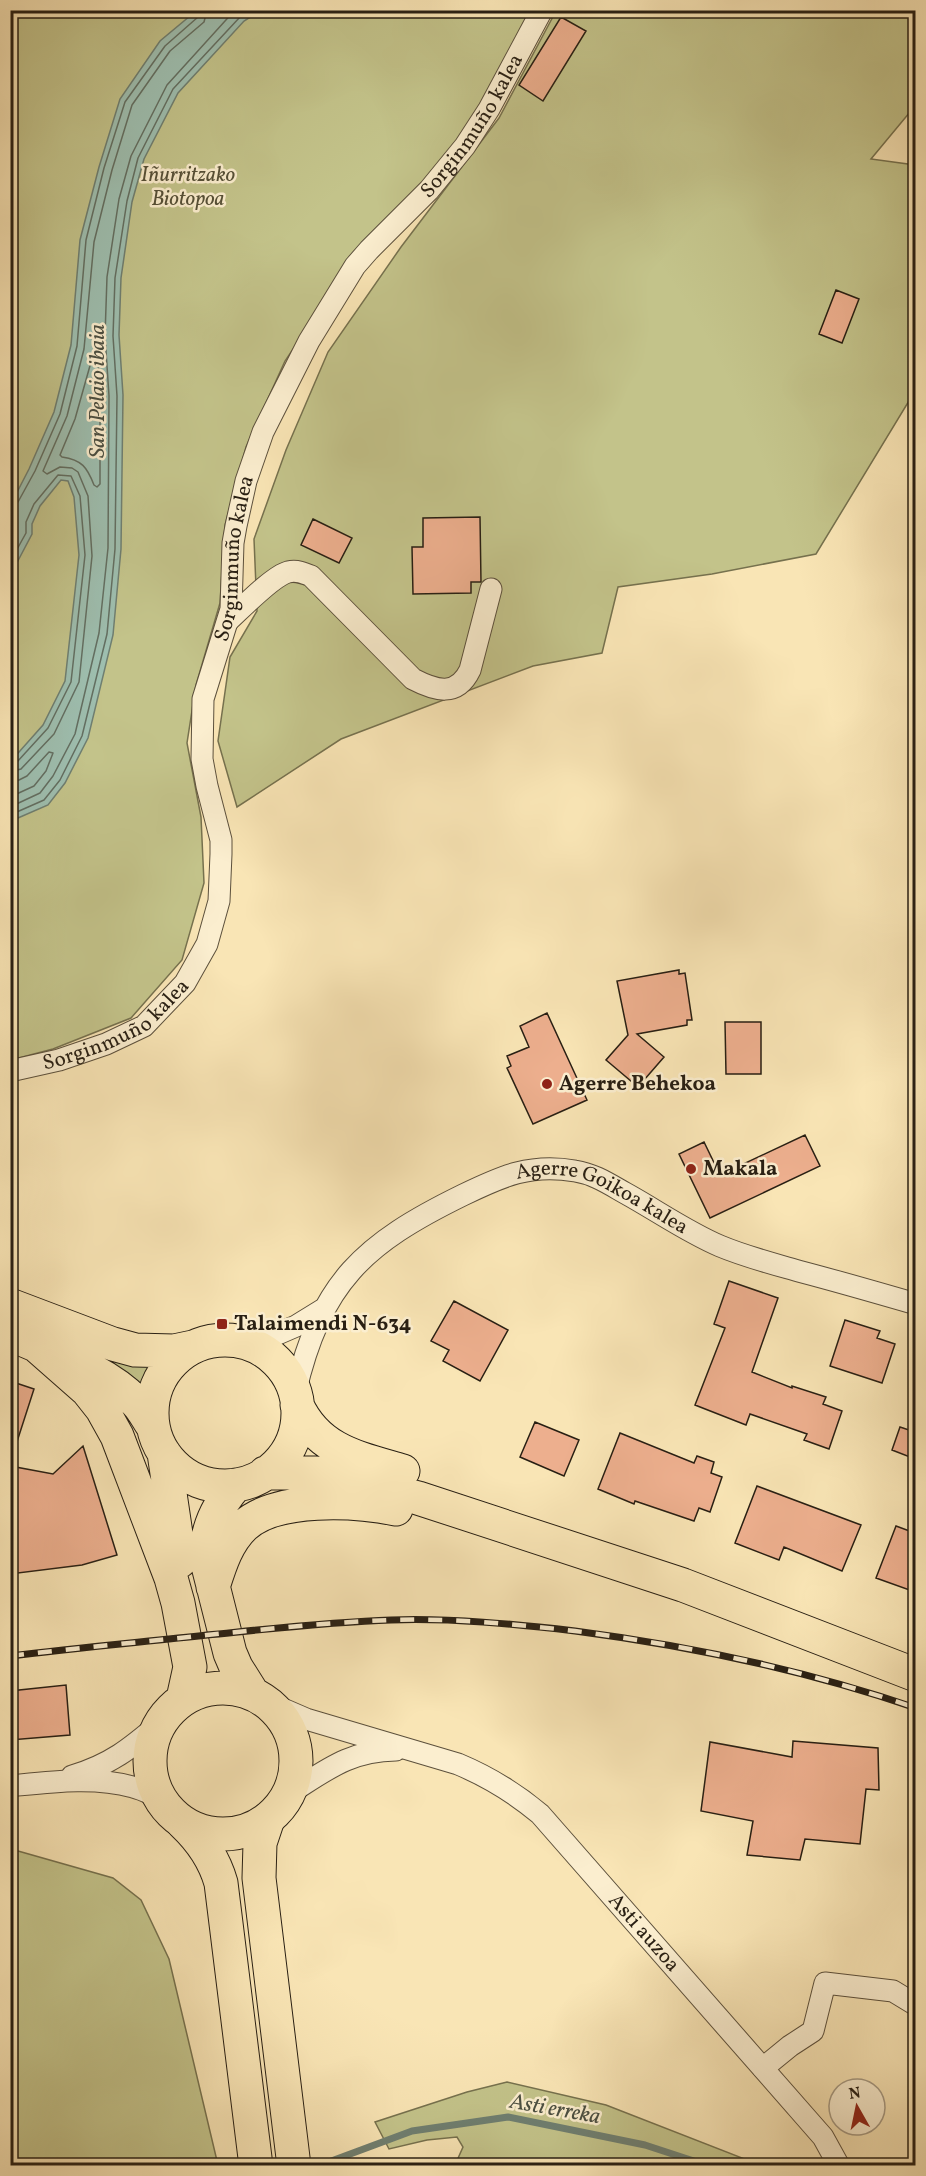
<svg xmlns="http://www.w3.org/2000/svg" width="926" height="2176" viewBox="0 0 926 2176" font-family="Vollkorn,serif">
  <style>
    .green { fill: #c3c38a; stroke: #76714e; stroke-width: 1.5 }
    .water { fill: #9ebfb0; stroke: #6f7f71; stroke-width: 1.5 }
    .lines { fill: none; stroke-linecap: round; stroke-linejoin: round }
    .shore { stroke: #636f62; stroke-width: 1.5 }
    .stream { stroke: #6f7f71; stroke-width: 7 }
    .building { fill: #edaf8e; stroke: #281f13; stroke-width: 1.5 }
    .minor-casing { stroke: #5c503c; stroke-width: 23 }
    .trunk-casing { stroke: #281f13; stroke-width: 35 }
    .motorway-casing { stroke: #281f13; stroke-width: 35 }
    .minor { stroke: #fbeecf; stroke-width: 21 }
    .trunk { stroke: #f9e5b5; stroke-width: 33 }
    .motorway { stroke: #f9e5b5; stroke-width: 33 }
    .rail-casing { stroke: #281f13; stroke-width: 7 }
    .rail { stroke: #fbeecf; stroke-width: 4.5; stroke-dasharray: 14; stroke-linecap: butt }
    .poi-dot { fill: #8f2418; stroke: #fbeecf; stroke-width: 2 }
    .labels { text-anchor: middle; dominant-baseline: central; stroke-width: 5; stroke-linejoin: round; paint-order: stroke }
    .street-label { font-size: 21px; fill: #281f13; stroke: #fbeecf }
    .park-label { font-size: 21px; font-style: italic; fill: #565037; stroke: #fbeecf }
    .poi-label { font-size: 21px; font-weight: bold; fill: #281f13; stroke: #fbeecf; text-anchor: start }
    .water-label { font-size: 22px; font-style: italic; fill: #4b4f42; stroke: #fbeecf }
  </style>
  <rect width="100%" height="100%" fill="#f9e5b5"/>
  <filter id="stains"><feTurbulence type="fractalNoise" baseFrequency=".00333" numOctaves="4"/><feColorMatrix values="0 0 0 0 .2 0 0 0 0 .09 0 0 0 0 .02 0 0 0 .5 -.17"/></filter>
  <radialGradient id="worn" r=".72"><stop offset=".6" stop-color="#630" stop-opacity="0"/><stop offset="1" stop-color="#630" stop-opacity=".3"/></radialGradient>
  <path class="green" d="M 10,11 L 537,11 L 456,148 L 324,303 L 285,361 L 246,447 L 225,525 L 220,603 L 196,685 L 187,743 L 201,817 L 204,883 L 182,960 L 131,1018 L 53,1049 L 11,1060 Z
    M 556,11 L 915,11 L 915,106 L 871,159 L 915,165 L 915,391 L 816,554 L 712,574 L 618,587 L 602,653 L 533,666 L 341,739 L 237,807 L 218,741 L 230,657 L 257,611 L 254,539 L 286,450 L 328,352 L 401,247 L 499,118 Z
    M 74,1346 L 156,1359 L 140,1393 Z
    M 11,1849 L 113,1878 L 141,1900 L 169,1959 L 218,2165 L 11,2165 Z
    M 507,2082 L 606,2105 L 755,2163 L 753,2166 L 455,2165 L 463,2147 L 457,2137 L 427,2140 L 389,2149 L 375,2122 L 467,2092 Z"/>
  <path class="water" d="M 196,11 L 260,11 L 244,21 L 178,93 L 144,159 L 132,202 L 121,278 L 119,335 L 123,395 L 121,549 L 113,635 L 88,738 L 65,783 L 48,805 L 11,821 L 11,761 L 43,725 L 65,681 L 79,555 L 74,497 L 68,481 L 61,480 L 40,506 L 32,524 L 32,534 L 11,574 L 11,504 L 29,469 L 54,412 L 71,345 L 80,240 L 99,167 L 120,99 L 160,41 Z"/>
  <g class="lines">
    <path class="shore" d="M 93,355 L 98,357 L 100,396 L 100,484 L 97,487 L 94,485 C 87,467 82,460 62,457 L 60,455 L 75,419 Z
      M 10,505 L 18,502 L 35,471 L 60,414 L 77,346 L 86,240 L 104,168 L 125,102 L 165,46 L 198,17 L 200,10
      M 10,562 L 26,533 L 26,522 L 34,504 L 58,475 L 71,476 L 80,496 L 85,555 L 71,682 L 48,728 L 17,762 L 10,764
      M 10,772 L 21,769 L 54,734 L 79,682 L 92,556 L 88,496 L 78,472 L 72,468 L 60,467 L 47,474 L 43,471 L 67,416 L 84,349 L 94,242 L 112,170 L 132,105 L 170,51 L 204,22 L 207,10
      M 10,781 L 19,780 L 27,776 L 49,752 L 53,753 L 46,771 L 34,786 L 10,797
      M 10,807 L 40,793 L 53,776 L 75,734 L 99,633 L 108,548 L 109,396 L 105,336 L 107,277 L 119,199 L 131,156 L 167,85 L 235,10
      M 10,815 L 44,800 L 60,780 L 82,736 L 107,634 L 115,549 L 117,396 L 113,336 L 115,278 L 127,201 L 138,158 L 173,89 L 240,17 L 249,10"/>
    <path class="stream" d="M 326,2163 L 412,2131 L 508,2117 L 645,2145 L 709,2166"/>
  </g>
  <path class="building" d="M 561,17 L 586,31 L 543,101 L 519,85 Z
    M 836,290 L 859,299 L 842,343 L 819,334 Z
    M 480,517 L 481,582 L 471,582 L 471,593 L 413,594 L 412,547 L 423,547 L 423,518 Z
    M 313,519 L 352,538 L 339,563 L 301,545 Z
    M 679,970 L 679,974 L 685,973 L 692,1020 L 687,1020 L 687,1025 L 637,1034 L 664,1057 L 638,1087 L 606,1060 L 628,1035 L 617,981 Z
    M 547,1013 L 587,1100 L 533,1124 L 507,1068 L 511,1066 L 507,1056 L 529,1047 L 520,1026 Z
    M 725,1022 L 761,1022 L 761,1074 L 726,1074 Z
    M 805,1135 L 820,1166 L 710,1218 L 679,1154 L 704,1142 L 720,1175 Z
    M 729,1281 L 778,1298 L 752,1372 L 792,1388 L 792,1386 L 826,1397 L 823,1404 L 842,1411 L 829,1449 L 804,1440 L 807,1434 L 750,1414 L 746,1425 L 695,1405 L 725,1328 L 714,1324 Z
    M 454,1301 L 508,1330 L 480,1381 L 443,1361 L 449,1350 L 431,1341 Z
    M 845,1320 L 880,1331 L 877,1338 L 895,1344 L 882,1383 L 830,1366 Z
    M 10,1381 L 34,1389 L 14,1451 L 10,1451 Z
    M 535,1422 L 579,1440 L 564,1476 L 520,1457 Z
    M 900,1427 L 915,1432 L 915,1459 L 892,1450 Z
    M 620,1433 L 694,1463 L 697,1456 L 714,1462 L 711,1473 L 722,1477 L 710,1512 L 699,1508 L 694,1521 L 635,1501 L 634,1504 L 598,1489 Z
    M 83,1446 L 117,1555 L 82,1565 L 10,1574 L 10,1466 L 53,1474 Z
    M 757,1486 L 861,1525 L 842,1571 L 784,1547 L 779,1560 L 735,1543 Z
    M 896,1526 L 915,1533 L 915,1592 L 876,1578 Z
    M 66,1685 L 70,1735 L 10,1740 L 10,1691 Z
    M 793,1741 L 878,1748 L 879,1790 L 866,1789 L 860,1844 L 805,1839 L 800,1860 L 747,1855 L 753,1821 L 701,1811 L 710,1742 L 792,1757 Z"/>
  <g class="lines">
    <g class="minor-casing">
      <g id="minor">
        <path d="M 229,620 C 242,608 273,576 288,572 C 297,570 304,573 311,576 L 413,679 C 436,691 457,697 470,670 L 491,589"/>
        <path id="s1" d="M 10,1071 L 59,1060 L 106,1044 L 144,1026 L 185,983 L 207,944 L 219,901 L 221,854 L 221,840 L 207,786 L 202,759 L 203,699 L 231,609 L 233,543 L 236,526 L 246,481 L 263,432 L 309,341 L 355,266 L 369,250 L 429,190 L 465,146 L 489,109 L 542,10"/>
        <path d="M 252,1345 L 296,1326 L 322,1310"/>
        <path id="s2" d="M 295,1393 C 321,1282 363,1244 463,1195 C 502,1176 531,1163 575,1171 C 594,1174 609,1184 625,1193 C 656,1210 687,1232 720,1246 C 746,1257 774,1264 802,1272 C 840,1282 878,1293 916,1304"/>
        <path id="s3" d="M 269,1703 L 306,1719 L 458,1764 C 489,1777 515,1793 540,1814 L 823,2137 L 839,2166"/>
        <path d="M 72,1776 C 110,1765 131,1748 160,1723"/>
        <path d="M 10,1786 C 50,1782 94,1776 133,1787 C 142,1789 151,1794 160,1798"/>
        <path d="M 290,1793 C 328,1769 349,1751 396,1750"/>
        <path d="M 763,2068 L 790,2046 L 813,2031 L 825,1983 L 893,1991 L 916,2005"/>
      </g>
    </g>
    <g class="trunk-casing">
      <path id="trunk" d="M 10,1305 L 113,1344 L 135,1350 L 174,1351 L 193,1347
        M 10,1334 C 53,1354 103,1368 136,1402 C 143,1409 147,1418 152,1425
        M152 1413a73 73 0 1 1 146 0a73 73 0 1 1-146 0Z
        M 37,1346 L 87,1390 L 102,1409 L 117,1436 L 171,1578 L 178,1603 L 190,1667 L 183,1699
        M 297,1405 C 318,1451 359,1458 403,1471
        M 164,1453 L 180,1561
        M 265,1473 L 316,1473 L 335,1477 L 418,1498 L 683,1585 L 916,1675
        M 236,1485 C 217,1506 206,1529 206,1558 L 230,1653 L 236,1667 L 253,1694
        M 213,1587 C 220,1565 227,1542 244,1526 C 277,1496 355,1501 396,1509
        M150 1761a73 73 0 1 1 146 0a73 73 0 1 1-146 0Z"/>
    </g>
    <g class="motorway-casing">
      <path id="motorway" d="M 268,1819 L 260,1843 L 259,1878 L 294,2166
        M 183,1823 C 201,1840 214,1858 221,1883 L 256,2166"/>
    </g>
    <use href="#minor" class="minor"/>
    <use href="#trunk" class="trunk"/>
    <use href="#motorway" class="motorway"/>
    <g class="rail-casing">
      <path id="rail" d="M 10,1656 C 76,1648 142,1642 207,1635 C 268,1629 330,1622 391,1620 C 452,1618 514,1624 575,1631 C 691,1646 805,1670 916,1708"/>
    </g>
    <use href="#rail" class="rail"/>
  </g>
  <g class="poi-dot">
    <circle cx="547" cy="1084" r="6"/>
    <circle cx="691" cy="1169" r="6"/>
    <rect x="216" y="1318" width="12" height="12" rx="3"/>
  </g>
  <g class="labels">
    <g class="street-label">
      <text stroke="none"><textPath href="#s1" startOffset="1144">Sorginmuño kalea</textPath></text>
      <text stroke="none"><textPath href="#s1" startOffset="640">Sorginmuño kalea</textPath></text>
      <text stroke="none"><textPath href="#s1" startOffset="118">Sorginmuño kalea</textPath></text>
      <text stroke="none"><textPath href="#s2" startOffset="422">Agerre Goikoa kalea</textPath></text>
      <text stroke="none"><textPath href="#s3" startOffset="453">Asti auzoa</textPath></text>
    </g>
    <g class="park-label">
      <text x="188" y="175">Iñurritzako<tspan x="188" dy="24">Biotopoa</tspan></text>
    </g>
    <g class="poi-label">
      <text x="559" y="1084">Agerre Behekoa</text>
      <text x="703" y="1169">Makala</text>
      <text x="234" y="1324">Talaimendi N-634</text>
    </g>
    <g class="water-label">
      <text transform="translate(98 391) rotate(-90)">San Pelaio ibaia</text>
      <text transform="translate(555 2110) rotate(10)">Asti erreka</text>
    </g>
  </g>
  <rect width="926" height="2176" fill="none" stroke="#f9e5b5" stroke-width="36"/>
  <rect x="12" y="12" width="902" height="2152" fill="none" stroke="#281f13" stroke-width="3"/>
  <rect x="18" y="18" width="890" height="2140" fill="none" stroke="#281f13" stroke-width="1.5"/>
  <g transform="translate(857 2107) rotate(351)"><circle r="28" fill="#fbeecf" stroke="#a79b84" stroke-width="1.5"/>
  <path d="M0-4.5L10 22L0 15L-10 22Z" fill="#8f2418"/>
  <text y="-9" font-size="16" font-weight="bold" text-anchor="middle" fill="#281f13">N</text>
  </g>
  <rect width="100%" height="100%" filter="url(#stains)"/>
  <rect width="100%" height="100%" fill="url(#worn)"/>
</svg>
